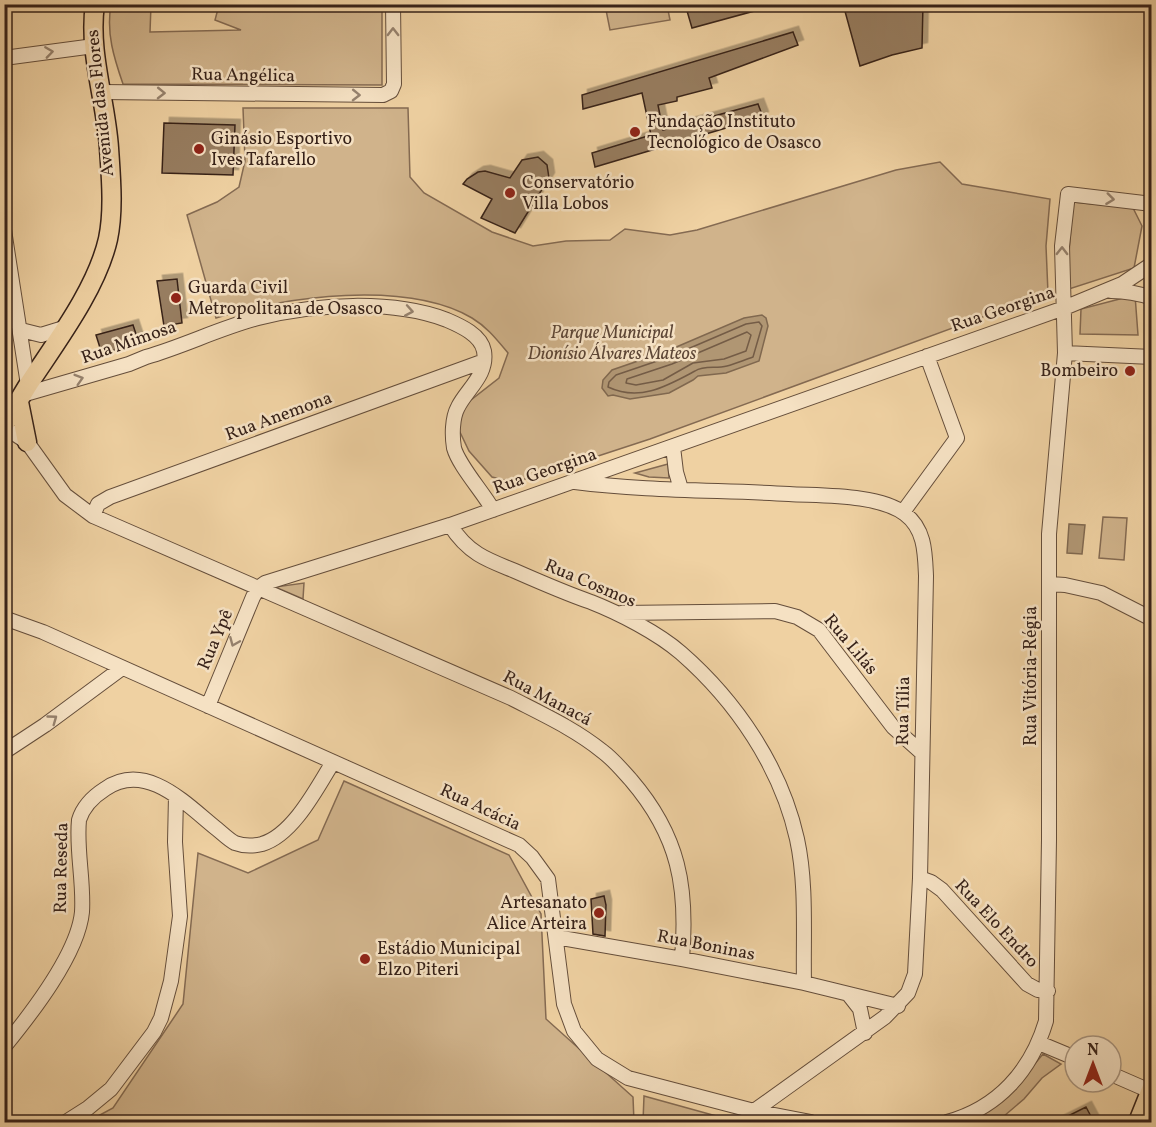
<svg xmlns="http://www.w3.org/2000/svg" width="1156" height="1127" viewBox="0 0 1156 1127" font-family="Vollkorn,serif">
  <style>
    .green { fill: #d0b38b; stroke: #846a52; stroke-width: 1.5 }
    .water { fill: #b09673; stroke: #80684f; stroke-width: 1.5 }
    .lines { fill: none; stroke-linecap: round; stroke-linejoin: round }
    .shore { stroke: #745c46; stroke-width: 1.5 }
    .building { fill: #977d60; stroke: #372219; stroke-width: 1.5; filter: url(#shadow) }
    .minor-casing { stroke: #654e3b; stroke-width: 16 }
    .major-casing { stroke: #372219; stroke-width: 21 }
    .minor { stroke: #f5e1c3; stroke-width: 14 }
    .major { stroke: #efd1a2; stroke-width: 18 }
    .oneway { stroke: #96826e }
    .poi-dot { fill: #8f2418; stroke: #f5e1c3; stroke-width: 2 }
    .labels { text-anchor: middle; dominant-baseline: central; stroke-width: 5; stroke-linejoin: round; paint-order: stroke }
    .street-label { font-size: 18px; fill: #372219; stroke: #f5e1c3 }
    .poi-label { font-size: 18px; fill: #372219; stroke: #f5e1c3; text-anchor: start }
    .park-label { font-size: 18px; font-style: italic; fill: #5d4636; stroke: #f5e1c3 }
  </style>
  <defs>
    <filter id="shadow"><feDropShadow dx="5.5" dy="-5.5" stdDeviation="0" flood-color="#0004"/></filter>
  </defs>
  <rect width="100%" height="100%" fill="#efd1a2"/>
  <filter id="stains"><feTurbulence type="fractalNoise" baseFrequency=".00333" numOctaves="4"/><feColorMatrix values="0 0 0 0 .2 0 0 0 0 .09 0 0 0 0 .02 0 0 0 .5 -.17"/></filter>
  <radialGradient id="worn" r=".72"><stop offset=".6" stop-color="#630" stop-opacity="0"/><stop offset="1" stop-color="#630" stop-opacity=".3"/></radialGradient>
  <path class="green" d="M 111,5 L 151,5 L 150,32 L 241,30 L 215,20 L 219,5 L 382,5 L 382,85 L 123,84 C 114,58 106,33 111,5 Z
    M 605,5 L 667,5 L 670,20 L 610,30 Z
    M 243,108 L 408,108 L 410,177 L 424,193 L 492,232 L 533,246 L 566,241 L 610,240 L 625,229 L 670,235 L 697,230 L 896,170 L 940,162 L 962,184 L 1050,199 L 1046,246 L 1048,293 L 650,439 L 534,477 L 512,482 L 492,477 L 469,451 L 458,428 L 462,407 L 499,378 L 508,353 C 497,340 487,327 472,318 C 407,280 285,296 216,318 L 187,215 L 217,202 L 239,187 L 245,161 Z
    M 1073,202 L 1133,208 L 1142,226 L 1134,268 L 1066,290 Z
    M 1135,295 L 1138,335 L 1080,334 L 1081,309 Z
    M 668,464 L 669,478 L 649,477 L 635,473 Z
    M 1103,517 L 1127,518 L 1124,560 L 1099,558 Z
    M 304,583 L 303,599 L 275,587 Z
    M 344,781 L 509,855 L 541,914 L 546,1019 L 633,1097 L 634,1122 L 87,1122 L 113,1108 L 183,1004 L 198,853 L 248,873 L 318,840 Z
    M 1043,1054 L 1061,1064 L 1042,1078 L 1024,1099 L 997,1122 L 963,1122 L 1008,1096 Z
    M 644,1096 L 738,1122 L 643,1122 Z"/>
  <path class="water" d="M 762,315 L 766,318 L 768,326 L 759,361 L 726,373 L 698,376 L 693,380 L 669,393 L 630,399 L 613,395 L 608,396 L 602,388 L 603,380 L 612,370 L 667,351 L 744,318 Z
    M 1069,524 L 1085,525 L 1082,554 L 1067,553 Z"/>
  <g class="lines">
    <path class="shore" d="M 759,322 L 762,326 L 753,357 C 744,360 735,364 727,366 C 716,369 704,365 695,371 C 667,386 640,402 608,387 L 609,382 L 616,375 L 669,357 L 746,324 Z
      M 747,332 L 751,335 L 746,351 L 724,359 L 693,363 L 663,380 L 636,385 L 626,383 L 627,379 L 672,364 Z"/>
  </g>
  <path class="building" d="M 685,4 L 768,4 L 769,7 L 692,28 Z
    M 843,4 L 923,4 L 922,48 L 892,55 L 860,66 Z
    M 793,32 L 798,45 L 709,78 L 712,88 L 677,97 L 677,101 L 658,105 L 663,130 L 758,104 L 763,117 L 595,167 L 592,153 L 651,135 L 642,93 L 583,109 L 582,95 Z
    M 164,123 L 235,125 L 233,175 L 162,173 Z
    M 538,157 L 547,165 L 549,178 L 515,233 L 481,218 L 492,199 L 463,184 L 467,179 L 478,172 L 485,171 L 510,178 L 522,160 Z
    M 177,279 L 182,323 L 164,326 L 157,281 Z
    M 133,325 L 139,343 L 102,354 L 96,335 Z
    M 604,896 L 606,905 L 605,936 L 593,934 L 591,899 Z
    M 1086,1107 L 1094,1122 L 1056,1122 Z"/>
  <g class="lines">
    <g class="minor-casing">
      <path id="minor" d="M 4,58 L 94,46
        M 102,92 L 383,95 L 391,91 L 394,84 L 393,4
        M 4,230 L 28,385
        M 1111,291 C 1126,291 1138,293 1152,298
        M 21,330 L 41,335 L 67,327
        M 1065,353 L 1152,357
        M 22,395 L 129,364 L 146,357 C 184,346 220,328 258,318 C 315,304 392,299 447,320 C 461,326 481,335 484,351 C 488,375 467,389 458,407 C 452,418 452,436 454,448 C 459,466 483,492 493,510
        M 4,427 L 27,442 L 65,495 L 93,516 L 511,698 C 542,714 575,729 602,751 C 613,759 622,770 631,780 C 679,836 688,887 682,959
        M 673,447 L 676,472 L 681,489
        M 575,482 C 646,491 718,490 789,494 C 821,496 879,494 905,514 C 925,529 925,553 926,576 L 920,878 L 915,974 L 908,993 L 885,1017 L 754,1111
        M 903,512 L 957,438 L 927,356
        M 93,516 L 98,504 L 110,497 L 484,361
        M 450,525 C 457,536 467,547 478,554 C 489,561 503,566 515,571 C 540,582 565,593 591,602 C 619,613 658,633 681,653 C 736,701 781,767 797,839 C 807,885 803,936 804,983
        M 1050,584 L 1065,585 L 1101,593 L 1152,619
        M 621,613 L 775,611 L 797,617 L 819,630 L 893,727 L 921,752
        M 4,618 L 43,632 L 519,845 L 532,857 L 548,879 L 564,1004 L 574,1031 L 597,1059 L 628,1078 L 754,1111 L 811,1122
        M 208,706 L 253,597 L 258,588 L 265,583 L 450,525 L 1064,308 L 1122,284 L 1152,264
        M 4,752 L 45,725 L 122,668
        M 920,878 L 931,882 L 942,890 L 1027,984 L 1038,990 L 1048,991
        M 556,937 L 682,959 L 804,983 L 898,1006
        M 849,995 L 860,1009 L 865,1033
        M 1039,1043 L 1075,1058
        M 4,1047 C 31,1014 78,954 82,912 C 84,881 76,850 79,820 C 83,807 94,796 105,789 C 146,760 187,805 217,829 C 222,833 229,840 235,843 C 243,846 254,846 262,844 C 293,835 317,788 333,762
        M 1111,1074 L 1150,1091
        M 66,1122 L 88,1108 L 111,1089 L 154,1032 L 161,1018 L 171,981 L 180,916 L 175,842 L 176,796
        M 947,1122 C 998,1108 1031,1071 1046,1021 L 1049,840 L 1049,534 L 1065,353 L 1062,246 L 1068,194 L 1152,204"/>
    </g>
    <g class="major-casing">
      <path id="major" d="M 19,402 L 27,442
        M 4,425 C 13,411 21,396 30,382 C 57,341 97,288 108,239 C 114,210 111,178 109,148 C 106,101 88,52 95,4
        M 1138,1122 L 1152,1087"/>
    </g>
    <use href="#minor" class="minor"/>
    <use href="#major" class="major"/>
  </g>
  <defs><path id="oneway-chevron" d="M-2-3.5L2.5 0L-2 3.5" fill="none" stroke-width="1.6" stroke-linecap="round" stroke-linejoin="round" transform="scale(1.5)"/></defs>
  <g class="oneway">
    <use href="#oneway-chevron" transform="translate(393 32) rotate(-90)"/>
    <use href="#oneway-chevron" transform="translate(49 52) rotate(-8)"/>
    <use href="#oneway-chevron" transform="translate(161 93) rotate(1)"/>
    <use href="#oneway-chevron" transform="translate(356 95) rotate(1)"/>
    <use href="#oneway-chevron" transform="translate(1110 199) rotate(7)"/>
    <use href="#oneway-chevron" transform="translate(1062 251) rotate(-89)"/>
    <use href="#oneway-chevron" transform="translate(409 311) rotate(10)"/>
    <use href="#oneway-chevron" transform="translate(79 379) rotate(-17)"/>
    <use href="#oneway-chevron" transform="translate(234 642) rotate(113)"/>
    <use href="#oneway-chevron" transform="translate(53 719) rotate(-36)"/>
  </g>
  <g class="poi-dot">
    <circle cx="635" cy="132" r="6"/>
    <circle cx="199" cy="149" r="6"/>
    <circle cx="510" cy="193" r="6"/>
    <circle cx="176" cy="298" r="6"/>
    <circle cx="1130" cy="371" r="6"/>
    <circle cx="599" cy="913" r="6"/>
    <circle cx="365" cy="959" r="6"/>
  </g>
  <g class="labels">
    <g class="street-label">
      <text transform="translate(243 76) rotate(1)">Rua Angélica</text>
      <text transform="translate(101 103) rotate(-96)">Avenida das Flores</text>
      <text transform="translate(1003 310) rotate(-19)">Rua Georgina</text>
      <text transform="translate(129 343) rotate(-19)">Rua Mimosa</text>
      <text transform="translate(279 417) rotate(-20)">Rua Anemona</text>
      <text transform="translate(545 472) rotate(-19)">Rua Georgina</text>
      <text transform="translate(590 584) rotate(23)">Rua Cosmos</text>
      <text transform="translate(216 640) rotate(-67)">Rua Ypê</text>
      <text transform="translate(850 645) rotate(50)">Rua Lilás</text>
      <text transform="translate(1031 676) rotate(-90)">Rua Vitória-Régia</text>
      <text transform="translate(547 699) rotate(28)">Rua Manacá</text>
      <text transform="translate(904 711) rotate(-89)">Rua Tília</text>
      <text transform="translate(480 808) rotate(25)">Rua Acácia</text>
      <text transform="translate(62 868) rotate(-89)">Rua Reseda</text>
      <text transform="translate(996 924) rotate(47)">Rua Elo Endro</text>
      <text transform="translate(706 946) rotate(11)">Rua Boninas</text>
    </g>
    <g class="poi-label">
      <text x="647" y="122">Fundação Instituto<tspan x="647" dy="21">Tecnológico de Osasco</tspan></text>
      <text x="211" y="139">Ginásio Esportivo<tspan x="211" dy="21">Ives Tafarello</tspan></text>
      <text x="522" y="183">Conservatório<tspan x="522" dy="21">Villa Lobos</tspan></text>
      <text x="188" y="288">Guarda Civil<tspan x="188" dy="21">Metropolitana de Osasco</tspan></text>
      <text x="1118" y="371" text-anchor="end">Bombeiro</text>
      <text x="587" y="903" text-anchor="end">Artesanato<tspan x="587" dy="21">Alice Arteira</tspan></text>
      <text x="377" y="949">Estádio Municipal<tspan x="377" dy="21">Elzo Piteri</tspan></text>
    </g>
    <g class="park-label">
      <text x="612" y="333">Parque Municipal<tspan x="612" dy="21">Dionísio Álvares Mateos</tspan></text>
    </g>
  </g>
  <rect width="1156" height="1127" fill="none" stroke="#efd1a2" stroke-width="24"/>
  <rect x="6" y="6" width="1144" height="1115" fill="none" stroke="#372219" stroke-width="3"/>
  <rect x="12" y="12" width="1132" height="1103" fill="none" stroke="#372219" stroke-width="1.5"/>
  <g transform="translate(1093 1064)"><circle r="28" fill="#f5e1c3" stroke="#a9957f" stroke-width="1.5"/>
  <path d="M0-4.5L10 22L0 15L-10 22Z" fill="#8f2418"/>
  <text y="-9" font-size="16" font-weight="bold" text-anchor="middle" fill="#372219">N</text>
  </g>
  <rect width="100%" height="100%" filter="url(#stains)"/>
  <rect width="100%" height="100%" fill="url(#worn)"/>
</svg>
